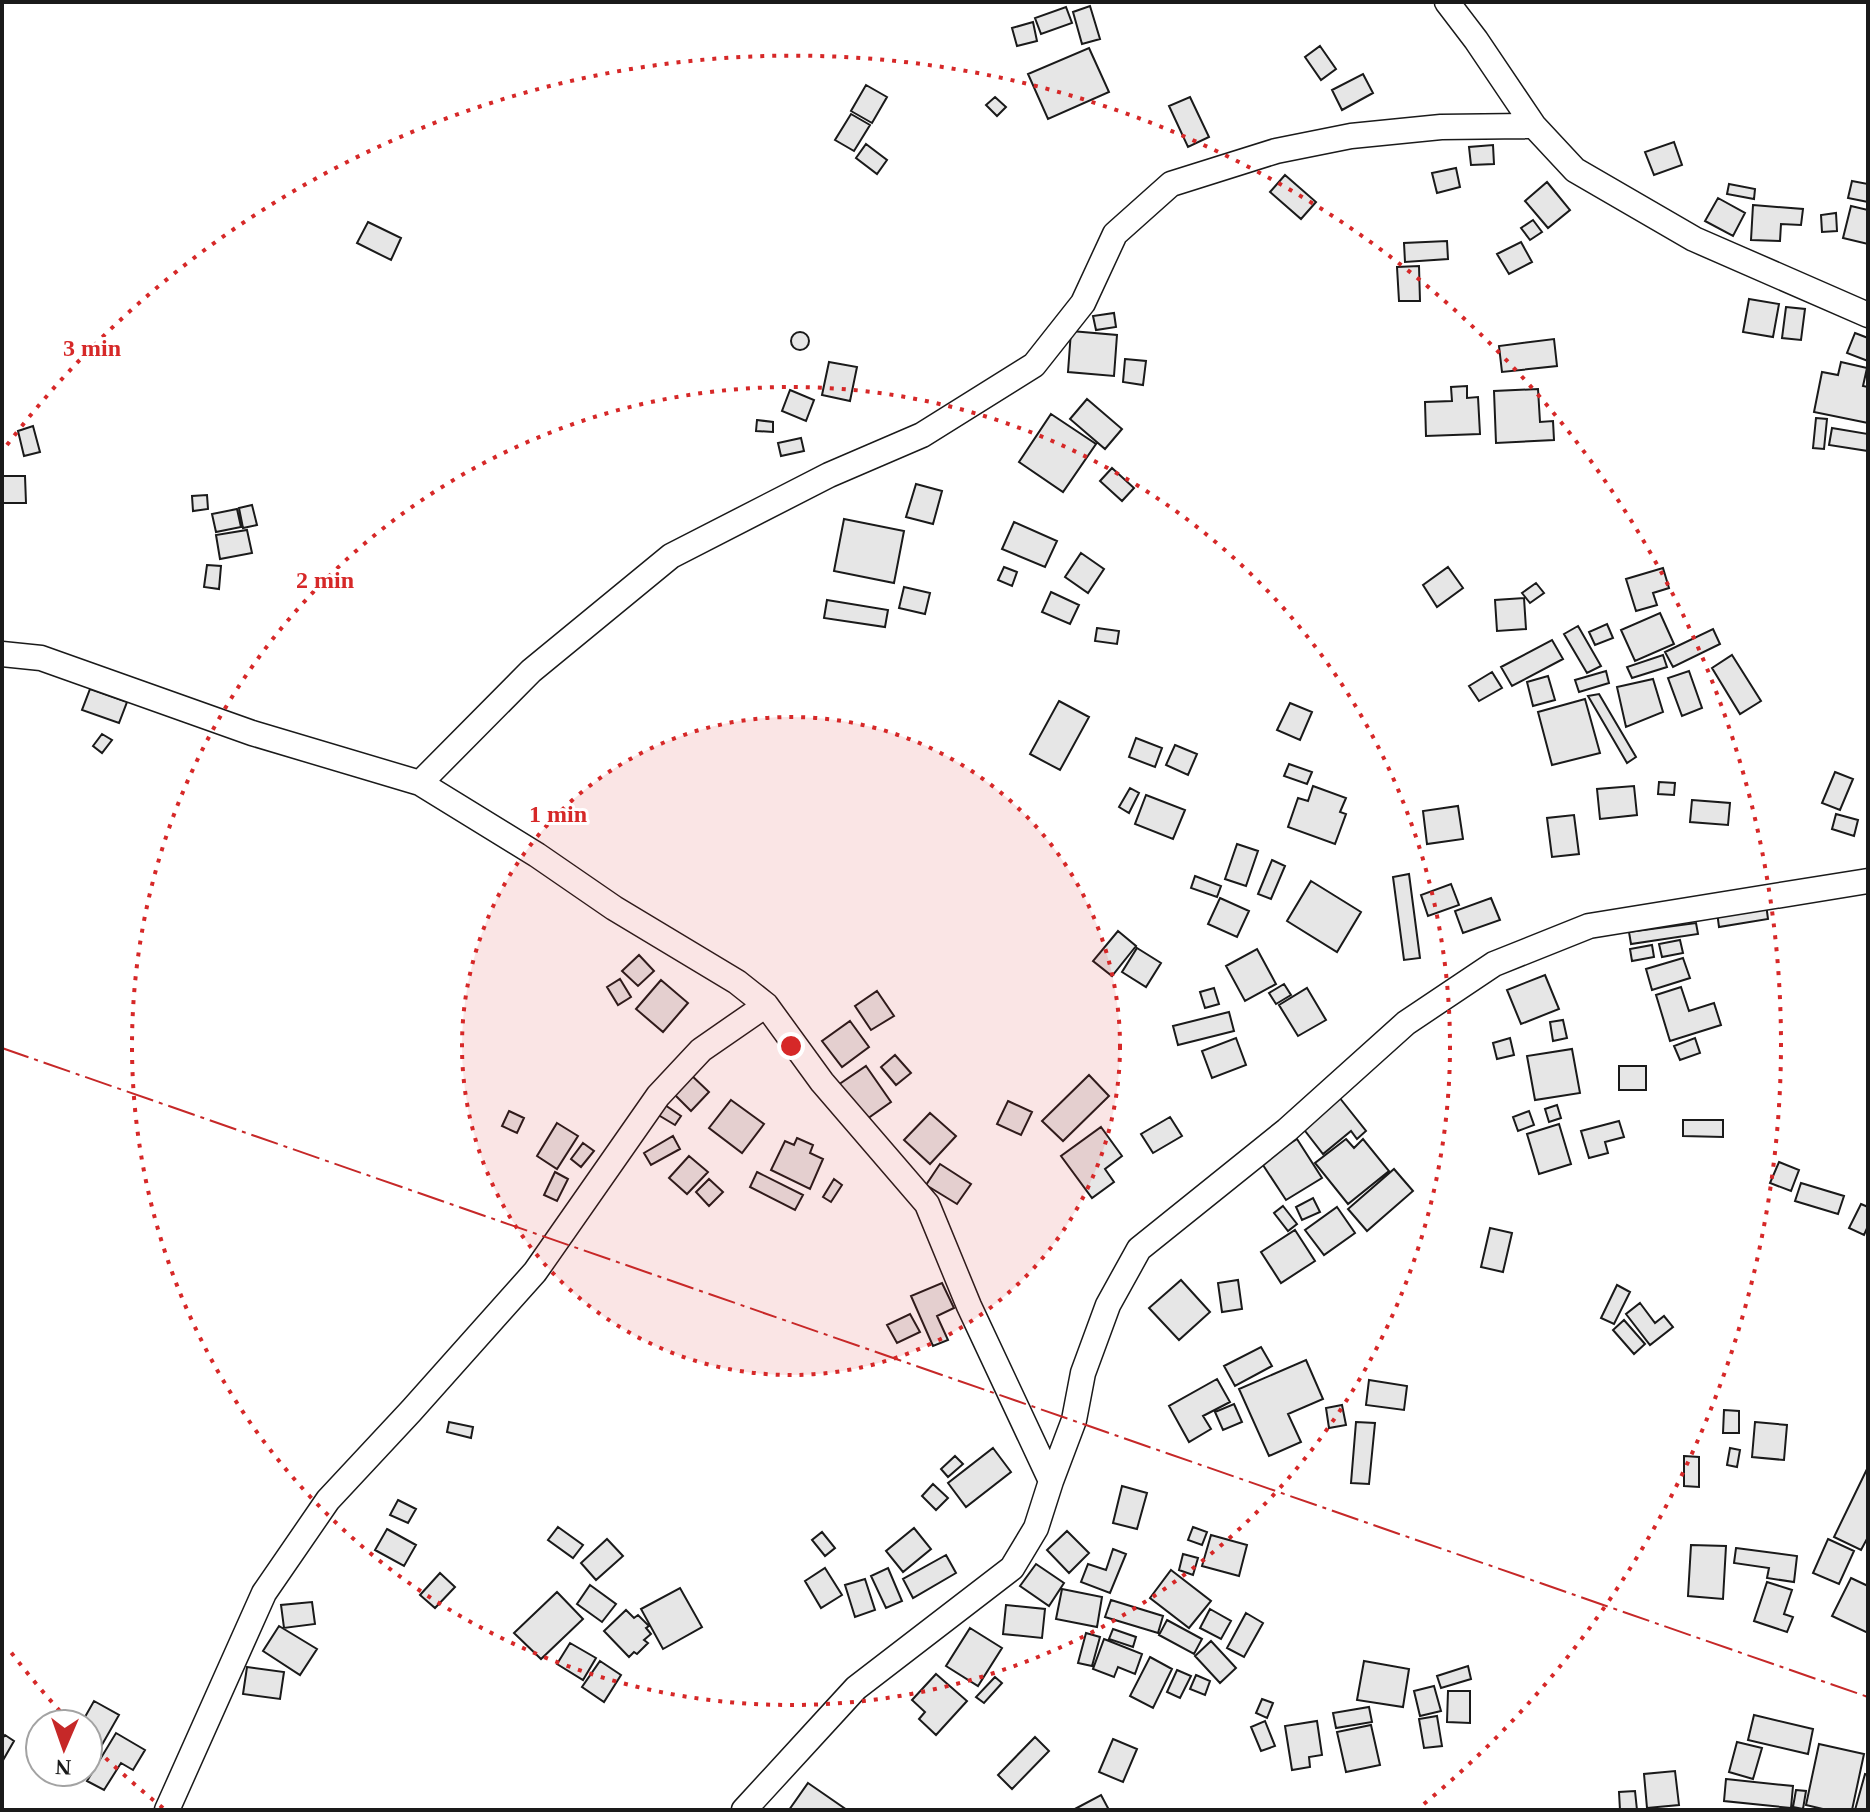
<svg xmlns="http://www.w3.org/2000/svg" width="1870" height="1812" viewBox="0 0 1870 1812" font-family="'Times New Roman',serif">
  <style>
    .building { fill: #e6e6e6; stroke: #1a1a1a; stroke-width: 2 }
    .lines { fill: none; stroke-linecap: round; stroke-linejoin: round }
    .street-casing { stroke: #1a1a1a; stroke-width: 27 }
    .street { stroke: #fff; stroke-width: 24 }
    .power { stroke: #c62828; stroke-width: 2; stroke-dasharray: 28 6 4 6; stroke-linecap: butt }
    .ring { fill: none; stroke: #d62828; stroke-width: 4; stroke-dasharray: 4 8 }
    .centre { fill: #d62828; stroke: #fff; stroke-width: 4 }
    .ring-label { font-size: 24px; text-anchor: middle; font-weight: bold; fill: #d62828; stroke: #fff; stroke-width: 6; stroke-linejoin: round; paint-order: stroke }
  </style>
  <rect width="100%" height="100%" fill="#fff"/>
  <path class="building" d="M 1090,6 L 1100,39 L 1082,44 L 1073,12 Z
    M 1066,7 L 1072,23 L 1041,34 L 1035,18 Z
    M 1033,22 L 1037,41 L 1017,46 L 1012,28 Z
    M 1320,46 L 1336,69 L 1321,80 L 1305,57 Z
    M 1089,48 L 1109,92 L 1048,119 L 1028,74 Z
    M 1363,74 L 1373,93 L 1342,110 L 1332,90 Z
    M 866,85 L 887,97 L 872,123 L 851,111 Z
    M 995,97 L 1006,107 L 997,116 L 986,105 Z
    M 1190,97 L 1209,137 L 1188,147 L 1169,106 Z
    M 851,114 L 870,125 L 854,151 L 835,140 Z
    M 1674,142 L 1682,165 L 1654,175 L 1645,152 Z
    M 866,144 L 887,160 L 877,174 L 856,158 Z
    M 1493,145 L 1494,164 L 1471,165 L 1469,147 Z
    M 1456,168 L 1460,187 L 1437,193 L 1432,173 Z
    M 1285,175 L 1316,202 L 1301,219 L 1270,192 Z
    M 1852,181 L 1868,184 L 1868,202 L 1848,198 Z
    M 1547,182 L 1570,210 L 1548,228 L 1525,201 Z
    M 1729,184 L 1755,189 L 1754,199 L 1727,194 Z
    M 1718,198 L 1745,213 L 1733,236 L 1705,221 Z
    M 1753,205 L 1803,209 L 1801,225 L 1781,224 L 1780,241 L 1751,240 Z
    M 1851,206 L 1868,210 L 1868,244 L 1843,238 Z
    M 1836,213 L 1837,231 L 1822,232 L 1821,215 Z
    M 1533,220 L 1542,232 L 1530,240 L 1521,228 Z
    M 368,222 L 401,238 L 391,260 L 357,243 Z
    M 1447,241 L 1448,259 L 1405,262 L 1404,243 Z
    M 1521,242 L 1532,262 L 1509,274 L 1497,254 Z
    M 1419,266 L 1420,301 L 1399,301 L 1397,267 Z
    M 1749,299 L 1779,304 L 1773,337 L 1743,332 Z
    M 1786,307 L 1805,309 L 1801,340 L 1782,338 Z
    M 1114,313 L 1116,327 L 1096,330 L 1093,316 Z
    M 1071,331 L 1117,335 L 1114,376 L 1068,372 Z
    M791 341a9 9 0 1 1 18 0a9 9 0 1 1-18 0Z
    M 1855,333 L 1868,338 L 1868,361 L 1847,353 Z
    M 1554,339 L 1557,366 L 1502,372 L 1499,346 Z
    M 1125,359 L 1146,361 L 1143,385 L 1123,382 Z
    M 829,362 L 857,367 L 850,401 L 822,395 Z
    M 1841,362 L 1867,368 L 1863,386 L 1868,387 L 1868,423 L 1814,412 L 1822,372 L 1838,375 Z
    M 1467,386 L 1467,398 L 1478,397 L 1480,434 L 1426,436 L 1425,402 L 1452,401 L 1451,387 Z
    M 1538,389 L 1540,422 L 1553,421 L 1554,440 L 1496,443 L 1494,391 Z
    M 790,390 L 814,400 L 806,421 L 782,411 Z
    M 1087,399 L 1122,429 L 1105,449 L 1070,419 Z
    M 1051,414 L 1096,444 L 1063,492 L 1019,462 Z
    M 1816,418 L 1827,419 L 1824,449 L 1813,448 Z
    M 757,420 L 773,422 L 773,432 L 756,431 Z
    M 33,426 L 40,452 L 24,456 L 18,431 Z
    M 1832,428 L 1868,434 L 1868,451 L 1829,445 Z
    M 801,438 L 804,451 L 781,456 L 778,443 Z
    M 1112,468 L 1134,488 L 1122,501 L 1100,481 Z
    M 2,476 L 25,476 L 26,503 L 2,503 Z
    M 916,484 L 942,491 L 933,524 L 906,517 Z
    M 207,495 L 208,509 L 193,511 L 192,496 Z
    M 252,505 L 257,525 L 243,528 L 239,508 Z
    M 237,509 L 241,527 L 216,532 L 212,514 Z
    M 844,519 L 904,531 L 894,583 L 834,571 Z
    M 1014,522 L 1057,541 L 1045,567 L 1002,549 Z
    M 247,530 L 252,553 L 220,559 L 216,535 Z
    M 1081,553 L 1104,569 L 1088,593 L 1065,577 Z
    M 207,565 L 221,566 L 219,589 L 204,587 Z
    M 1004,567 L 1017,572 L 1012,586 L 998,580 Z
    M 1448,567 L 1463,588 L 1437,607 L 1423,585 Z
    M 1663,568 L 1669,588 L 1653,593 L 1657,605 L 1636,611 L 1626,579 Z
    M 1536,583 L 1544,593 L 1530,603 L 1522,593 Z
    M 904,587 L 930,593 L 925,614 L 899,608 Z
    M 1051,592 L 1079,605 L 1070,624 L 1042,612 Z
    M 1524,598 L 1526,629 L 1497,631 L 1495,600 Z
    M 827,600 L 888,610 L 885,627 L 824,618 Z
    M 1660,613 L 1674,644 L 1635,661 L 1621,630 Z
    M 1607,624 L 1613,638 L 1595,645 L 1589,632 Z
    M 1578,626 L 1601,666 L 1587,673 L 1564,634 Z
    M 1097,628 L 1119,631 L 1117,644 L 1095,641 Z
    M 1713,629 L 1720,644 L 1673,667 L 1665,652 Z
    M 1552,640 L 1563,659 L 1512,686 L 1501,667 Z
    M 1663,655 L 1667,667 L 1632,678 L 1627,667 Z
    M 1732,655 L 1761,701 L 1740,714 L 1712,668 Z
    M 1606,671 L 1609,683 L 1579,692 L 1575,680 Z
    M 1689,671 L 1702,708 L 1682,716 L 1668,678 Z
    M 1492,672 L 1502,688 L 1479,701 L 1469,686 Z
    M 1548,676 L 1555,700 L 1533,706 L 1527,682 Z
    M 1653,679 L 1663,712 L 1626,727 L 1617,687 Z
    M 90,689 L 127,702 L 119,723 L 82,710 Z
    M 1599,694 L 1636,757 L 1627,763 L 1588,696 Z
    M 1585,699 L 1600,753 L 1552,765 L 1538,712 Z
    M 1059,701 L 1089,717 L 1060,770 L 1030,754 Z
    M 1290,703 L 1312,712 L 1300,740 L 1277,730 Z
    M 102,734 L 112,740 L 102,753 L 93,746 Z
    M 1136,738 L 1162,748 L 1155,767 L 1129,757 Z
    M 1175,745 L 1197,754 L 1188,775 L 1166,765 Z
    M 1289,764 L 1312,772 L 1307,784 L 1284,776 Z
    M 1835,772 L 1853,779 L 1840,810 L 1822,803 Z
    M 1659,782 L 1675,783 L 1674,795 L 1658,794 Z
    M 1313,786 L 1346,798 L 1340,812 L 1346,814 L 1335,844 L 1288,827 L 1298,798 L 1308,801 Z
    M 1634,786 L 1637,815 L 1600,819 L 1597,789 Z
    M 1130,788 L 1139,793 L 1129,813 L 1119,807 Z
    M 1146,795 L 1185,810 L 1173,839 L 1135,824 Z
    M 1692,800 L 1730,803 L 1728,825 L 1690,822 Z
    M 1458,806 L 1463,839 L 1427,844 L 1423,811 Z
    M 1836,814 L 1858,820 L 1854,836 L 1832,829 Z
    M 1574,815 L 1579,854 L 1552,857 L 1547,818 Z
    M 1237,844 L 1258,851 L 1246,886 L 1225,879 Z
    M 1272,860 L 1285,866 L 1271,899 L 1258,894 Z
    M 1409,874 L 1420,958 L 1404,960 L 1393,877 Z
    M 1195,876 L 1221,886 L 1217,897 L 1191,888 Z
    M 1311,881 L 1361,912 L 1337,952 L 1287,921 Z
    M 1451,884 L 1459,905 L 1428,916 L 1421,895 Z
    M 1220,898 L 1249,911 L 1237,937 L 1208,924 Z
    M 1491,898 L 1500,920 L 1463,933 L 1455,911 Z
    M 1766,904 L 1768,919 L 1719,927 L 1717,912 Z
    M 1696,923 L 1698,934 L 1631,944 L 1629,932 Z
    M 1118,931 L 1136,946 L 1112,976 L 1093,961 Z
    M 1680,940 L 1683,953 L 1662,957 L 1659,944 Z
    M 1652,945 L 1654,957 L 1632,961 L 1630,949 Z
    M 1137,948 L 1161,963 L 1146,987 L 1122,972 Z
    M 1257,949 L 1276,984 L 1245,1001 L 1226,966 Z
    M 639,955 L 654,971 L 638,986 L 622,971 Z
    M 1683,958 L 1690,978 L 1652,990 L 1646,969 Z
    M 1545,975 L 1559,1009 L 1521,1024 L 1507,990 Z
    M 620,979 L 631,997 L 618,1005 L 607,987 Z
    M 661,980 L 688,1003 L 663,1032 L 636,1009 Z
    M 1284,984 L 1291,995 L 1276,1004 L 1269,993 Z
    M 1681,987 L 1689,1011 L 1714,1003 L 1721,1025 L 1670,1041 L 1656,995 Z
    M 1214,988 L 1219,1004 L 1205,1008 L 1200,992 Z
    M 1307,988 L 1326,1020 L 1298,1036 L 1279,1005 Z
    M 877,991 L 894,1016 L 871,1030 L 855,1006 Z
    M 1229,1012 L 1234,1031 L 1178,1045 L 1173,1026 Z
    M 1563,1020 L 1567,1038 L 1553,1041 L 1550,1022 Z
    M 850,1021 L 869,1047 L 842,1067 L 822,1041 Z
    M 1236,1038 L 1246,1065 L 1212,1078 L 1202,1051 Z
    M 1510,1038 L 1514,1055 L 1497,1059 L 1493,1043 Z
    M 1695,1038 L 1700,1053 L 1680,1060 L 1674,1046 Z
    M 1572,1049 L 1580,1093 L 1535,1100 L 1527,1056 Z
    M 895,1055 L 911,1073 L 896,1085 L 881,1067 Z
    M 866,1066 L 891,1102 L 864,1121 L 838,1085 Z
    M 1619,1066 L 1646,1066 L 1646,1090 L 1619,1090 Z
    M 689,1073 L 709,1092 L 691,1111 L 671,1091 Z
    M 1089,1075 L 1109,1096 L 1063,1141 L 1042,1121 Z
    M 1339,1097 L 1366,1131 L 1357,1139 L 1351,1131 L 1323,1154 L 1302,1127 Z
    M 731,1100 L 764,1124 L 742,1153 L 709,1128 Z
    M 1008,1101 L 1032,1112 L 1021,1135 L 997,1124 Z
    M 662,1103 L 681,1116 L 675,1125 L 655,1113 Z
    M 1557,1105 L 1561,1118 L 1549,1122 L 1545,1109 Z
    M 509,1111 L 524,1118 L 517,1133 L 502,1126 Z
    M 1529,1111 L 1534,1125 L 1518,1131 L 1513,1117 Z
    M 930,1113 L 956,1136 L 930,1164 L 904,1140 Z
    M 1170,1117 L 1182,1136 L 1153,1153 L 1141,1134 Z
    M 1683,1120 L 1723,1120 L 1723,1137 L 1683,1136 Z
    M 1619,1121 L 1624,1137 L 1605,1142 L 1608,1153 L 1589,1158 L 1581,1131 Z
    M 557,1123 L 578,1136 L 557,1169 L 537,1156 Z
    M 1559,1124 L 1571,1164 L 1539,1174 L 1527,1134 Z
    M 1101,1127 L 1122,1156 L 1105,1169 L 1114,1182 L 1092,1198 L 1061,1156 Z
    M 673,1136 L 680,1149 L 651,1165 L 644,1153 Z
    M 797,1138 L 813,1145 L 810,1153 L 823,1159 L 810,1189 L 771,1170 L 785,1141 L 794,1145 Z
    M 1297,1139 L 1322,1178 L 1286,1200 L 1261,1162 Z
    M 1346,1139 L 1354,1148 L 1363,1139 L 1389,1171 L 1348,1204 L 1315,1163 Z
    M 583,1143 L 594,1151 L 581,1167 L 571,1159 Z
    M 689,1156 L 708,1172 L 687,1194 L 669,1178 Z
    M 1779,1162 L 1799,1170 L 1791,1191 L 1770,1183 Z
    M 940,1164 L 971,1184 L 957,1204 L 926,1185 Z
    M 1394,1169 L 1413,1191 L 1367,1231 L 1348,1209 Z
    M 555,1172 L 568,1179 L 557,1201 L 544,1195 Z
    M 757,1172 L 803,1195 L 795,1210 L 750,1187 Z
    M 709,1179 L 723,1192 L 709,1206 L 696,1192 Z
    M 834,1179 L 842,1185 L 831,1202 L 823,1197 Z
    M 1801,1183 L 1844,1196 L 1838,1214 L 1795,1201 Z
    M 1313,1198 L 1320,1212 L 1302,1220 L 1296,1207 Z
    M 1861,1204 L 1868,1207 L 1868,1226 L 1864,1235 L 1849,1228 Z
    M 1283,1206 L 1297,1224 L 1288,1231 L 1274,1213 Z
    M 1337,1207 L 1355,1233 L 1324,1255 L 1305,1230 Z
    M 1490,1228 L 1512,1233 L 1503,1272 L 1481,1267 Z
    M 1295,1230 L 1315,1261 L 1281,1283 L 1261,1252 Z
    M 1181,1280 L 1210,1312 L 1179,1340 L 1149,1308 Z
    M 1238,1280 L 1242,1309 L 1222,1312 L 1218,1283 Z
    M 942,1283 L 954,1308 L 937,1316 L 948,1340 L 933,1346 L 911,1296 Z
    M 1617,1285 L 1630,1292 L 1614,1324 L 1601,1318 Z
    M 1640,1303 L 1655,1323 L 1664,1316 L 1673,1327 L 1650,1345 L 1626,1314 Z
    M 910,1314 L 920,1332 L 897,1343 L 887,1325 Z
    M 1624,1320 L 1645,1344 L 1634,1354 L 1613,1330 Z
    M 1261,1347 L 1272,1366 L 1235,1386 L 1224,1366 Z
    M 1306,1360 L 1323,1399 L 1288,1414 L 1301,1442 L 1269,1456 L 1239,1389 Z
    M 1217,1379 L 1230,1402 L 1203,1416 L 1211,1429 L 1189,1442 L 1169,1406 Z
    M 1369,1380 L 1407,1386 L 1404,1410 L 1366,1405 Z
    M 1234,1404 L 1242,1422 L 1223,1430 L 1215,1412 Z
    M 1342,1405 L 1346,1425 L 1329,1428 L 1326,1408 Z
    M 1724,1410 L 1739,1411 L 1739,1433 L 1723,1433 Z
    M 449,1422 L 473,1427 L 471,1438 L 447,1432 Z
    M 1356,1422 L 1375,1423 L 1369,1484 L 1351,1483 Z
    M 1755,1422 L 1787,1425 L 1784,1460 L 1752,1457 Z
    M 993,1448 L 1011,1472 L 966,1507 L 948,1483 Z
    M 1730,1448 L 1740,1450 L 1737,1467 L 1727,1465 Z
    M 955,1456 L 963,1464 L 948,1477 L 941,1469 Z
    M 1684,1456 L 1699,1457 L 1699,1487 L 1684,1486 Z
    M 1868,1467 L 1868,1537 L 1861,1550 L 1834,1537 Z
    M 933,1484 L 948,1498 L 936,1510 L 922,1496 Z
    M 1122,1486 L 1147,1493 L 1137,1529 L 1113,1523 Z
    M 398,1500 L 416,1509 L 408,1523 L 390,1515 Z
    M 558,1527 L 583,1545 L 573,1558 L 548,1540 Z
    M 1193,1527 L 1207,1532 L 1202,1545 L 1188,1540 Z
    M 914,1528 L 931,1549 L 903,1572 L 886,1551 Z
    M 387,1529 L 416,1545 L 404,1566 L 375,1550 Z
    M 1067,1531 L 1089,1553 L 1069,1573 L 1047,1550 Z
    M 822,1532 L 835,1548 L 825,1556 L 812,1540 Z
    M 1211,1535 L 1247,1545 L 1239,1576 L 1202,1566 Z
    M 607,1539 L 623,1556 L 596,1580 L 581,1563 Z
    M 1828,1539 L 1854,1551 L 1839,1584 L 1813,1573 Z
    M 1691,1545 L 1726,1546 L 1723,1599 L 1688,1596 Z
    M 1736,1548 L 1797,1556 L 1794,1582 L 1767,1578 L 1769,1568 L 1734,1563 Z
    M 1113,1549 L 1126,1554 L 1110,1593 L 1081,1582 L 1088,1564 L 1106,1570 Z
    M 1183,1554 L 1198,1558 L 1193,1575 L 1179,1570 Z
    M 946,1555 L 956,1573 L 913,1598 L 903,1579 Z
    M 1036,1564 L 1064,1583 L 1049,1606 L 1020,1586 Z
    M 825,1568 L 842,1595 L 821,1608 L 805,1581 Z
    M 888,1568 L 902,1601 L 886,1608 L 871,1576 Z
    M 1171,1570 L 1211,1601 L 1189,1628 L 1150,1598 Z
    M 440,1573 L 455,1587 L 435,1608 L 420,1595 Z
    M 1851,1578 L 1868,1586 L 1868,1633 L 1832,1616 Z
    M 865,1579 L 875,1610 L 855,1617 L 845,1585 Z
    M 1767,1582 L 1792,1590 L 1784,1614 L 1793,1617 L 1787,1632 L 1754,1621 Z
    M 590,1585 L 616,1604 L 602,1622 L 577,1604 Z
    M 680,1588 L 702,1627 L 663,1649 L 641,1609 Z
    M 1062,1589 L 1102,1597 L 1097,1627 L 1056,1619 Z
    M 557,1592 L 583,1619 L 541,1659 L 514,1633 Z
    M 1111,1600 L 1163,1616 L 1158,1633 L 1105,1617 Z
    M 312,1602 L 315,1624 L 284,1628 L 281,1605 Z
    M 1006,1605 L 1045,1609 L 1042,1638 L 1003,1634 Z
    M 1210,1609 L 1231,1621 L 1221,1639 L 1200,1628 Z
    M 626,1610 L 634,1618 L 638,1615 L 649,1626 L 646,1628 L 651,1634 L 644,1640 L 648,1643 L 637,1654 L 634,1652 L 629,1657 L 604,1631 Z
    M 1246,1613 L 1263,1623 L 1244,1657 L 1227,1648 Z
    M 1167,1620 L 1202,1639 L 1194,1654 L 1159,1635 Z
    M 279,1626 L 317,1649 L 300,1675 L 263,1651 Z
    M 970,1628 L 1002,1648 L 978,1686 L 946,1666 Z
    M 1113,1629 L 1136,1637 L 1133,1647 L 1109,1639 Z
    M 1086,1633 L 1100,1637 L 1092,1666 L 1078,1663 Z
    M 1104,1639 L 1142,1654 L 1135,1674 L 1118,1667 L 1114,1677 L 1093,1669 Z
    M 1211,1641 L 1236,1668 L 1220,1683 L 1195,1656 Z
    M 570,1643 L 596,1658 L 583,1680 L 557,1664 Z
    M 1150,1657 L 1172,1669 L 1153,1708 L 1130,1696 Z
    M 600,1661 L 621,1675 L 604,1702 L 582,1687 Z
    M 1364,1661 L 1409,1669 L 1403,1707 L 1357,1700 Z
    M 1468,1666 L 1471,1679 L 1441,1688 L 1437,1676 Z
    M 247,1667 L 284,1672 L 280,1699 L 243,1694 Z
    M 1177,1670 L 1191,1676 L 1180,1698 L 1167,1692 Z
    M 936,1674 L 967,1701 L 936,1735 L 919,1719 L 925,1712 L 912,1700 Z
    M 1196,1675 L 1210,1681 L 1205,1695 L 1190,1689 Z
    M 995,1677 L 1002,1683 L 984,1703 L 976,1697 Z
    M 1434,1686 L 1441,1711 L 1420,1716 L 1414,1691 Z
    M 1448,1691 L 1470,1691 L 1470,1723 L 1447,1722 Z
    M 1262,1699 L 1273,1703 L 1267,1718 L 1256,1713 Z
    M 94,1701 L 119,1715 L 91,1764 L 88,1762 L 88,1724 L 81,1724 Z
    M 1369,1707 L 1372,1722 L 1336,1728 L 1333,1713 Z
    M 1754,1715 L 1813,1729 L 1808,1754 L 1748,1740 Z
    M 1437,1716 L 1442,1746 L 1424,1748 L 1419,1719 Z
    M 1265,1721 L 1275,1746 L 1261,1751 L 1251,1727 Z
    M 1317,1721 L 1322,1755 L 1309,1757 L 1310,1767 L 1292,1770 L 1285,1726 Z
    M 1371,1725 L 1380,1765 L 1346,1772 L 1337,1732 Z
    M 116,1733 L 145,1750 L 133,1770 L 121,1763 L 104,1790 L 87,1781 Z
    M 5,1735 L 14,1741 L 2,1762 L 2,1739 Z
    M 1035,1737 L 1049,1751 L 1012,1789 L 998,1775 Z
    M 1113,1739 L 1137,1749 L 1123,1782 L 1099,1772 Z
    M 1737,1742 L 1762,1748 L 1753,1779 L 1729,1772 Z
    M 1819,1744 L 1864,1754 L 1852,1810 L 1827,1810 L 1806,1805 Z
    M 1675,1771 L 1679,1805 L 1647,1808 L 1644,1774 Z
    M 1865,1774 L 1868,1775 L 1867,1810 L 1855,1810 Z
    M 1726,1779 L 1793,1786 L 1791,1808 L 1724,1801 Z
    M 808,1783 L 847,1810 L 789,1810 Z
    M 1796,1790 L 1806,1791 L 1803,1809 L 1793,1807 Z
    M 1635,1791 L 1637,1810 L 1620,1810 L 1619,1792 Z
    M 1101,1795 L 1109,1810 L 1073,1810 Z"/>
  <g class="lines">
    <g class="street-casing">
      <path id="street" d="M 1447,2 L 1476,40 L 1534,126 L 1575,170 L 1694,239 L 1868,315
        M 2,654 L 41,658 L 252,733 L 420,783 L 537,855 L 614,908 L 737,982 L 766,1005 L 822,1082 L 927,1204 L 969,1306 L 1051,1481
        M 420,783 L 531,671 L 671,556 L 829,475 L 922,435 L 1034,365 L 1083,303 L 1115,234 L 1171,184 L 1276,151 L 1351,136 L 1441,127 L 1534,126
        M 167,1810 L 264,1593 L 328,1500 L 411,1411 L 535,1272 L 658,1096 L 701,1050 L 766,1005
        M 744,1810 L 856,1688 L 1012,1568 L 1036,1528 L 1051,1481 L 1074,1420 L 1083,1373 L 1108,1305 L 1139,1249 L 1287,1130 L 1406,1023 L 1494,964 L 1589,926 L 1868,881"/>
    </g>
    <use href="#street" class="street"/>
    <path class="power" d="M 2,1048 L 1868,1697"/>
  </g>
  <circle cx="791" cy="1046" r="329" fill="#d62828" fill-opacity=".12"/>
  <g class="ring">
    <circle cx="791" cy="1046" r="329"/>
    <circle cx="791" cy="1046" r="659"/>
    <path d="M163 1808A988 988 0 0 1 92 1745M68 1720A988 988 0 0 1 7 1647M7 445A988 988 0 1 1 1419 1808"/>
  </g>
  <circle cx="791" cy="1046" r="12" class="centre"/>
  <g class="ring-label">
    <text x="92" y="356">3 min</text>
    <text x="325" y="588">2 min</text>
    <text x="558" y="822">1 min</text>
  </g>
  <rect width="1870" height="1812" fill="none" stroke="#1a1a1a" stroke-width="8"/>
  <g transform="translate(64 1748) rotate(182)"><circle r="38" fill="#ffffff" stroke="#a3a3a3" stroke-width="2"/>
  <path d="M0-6L14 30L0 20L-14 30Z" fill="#c62828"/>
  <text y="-12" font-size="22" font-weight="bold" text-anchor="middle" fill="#1a1a1a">N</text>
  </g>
</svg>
